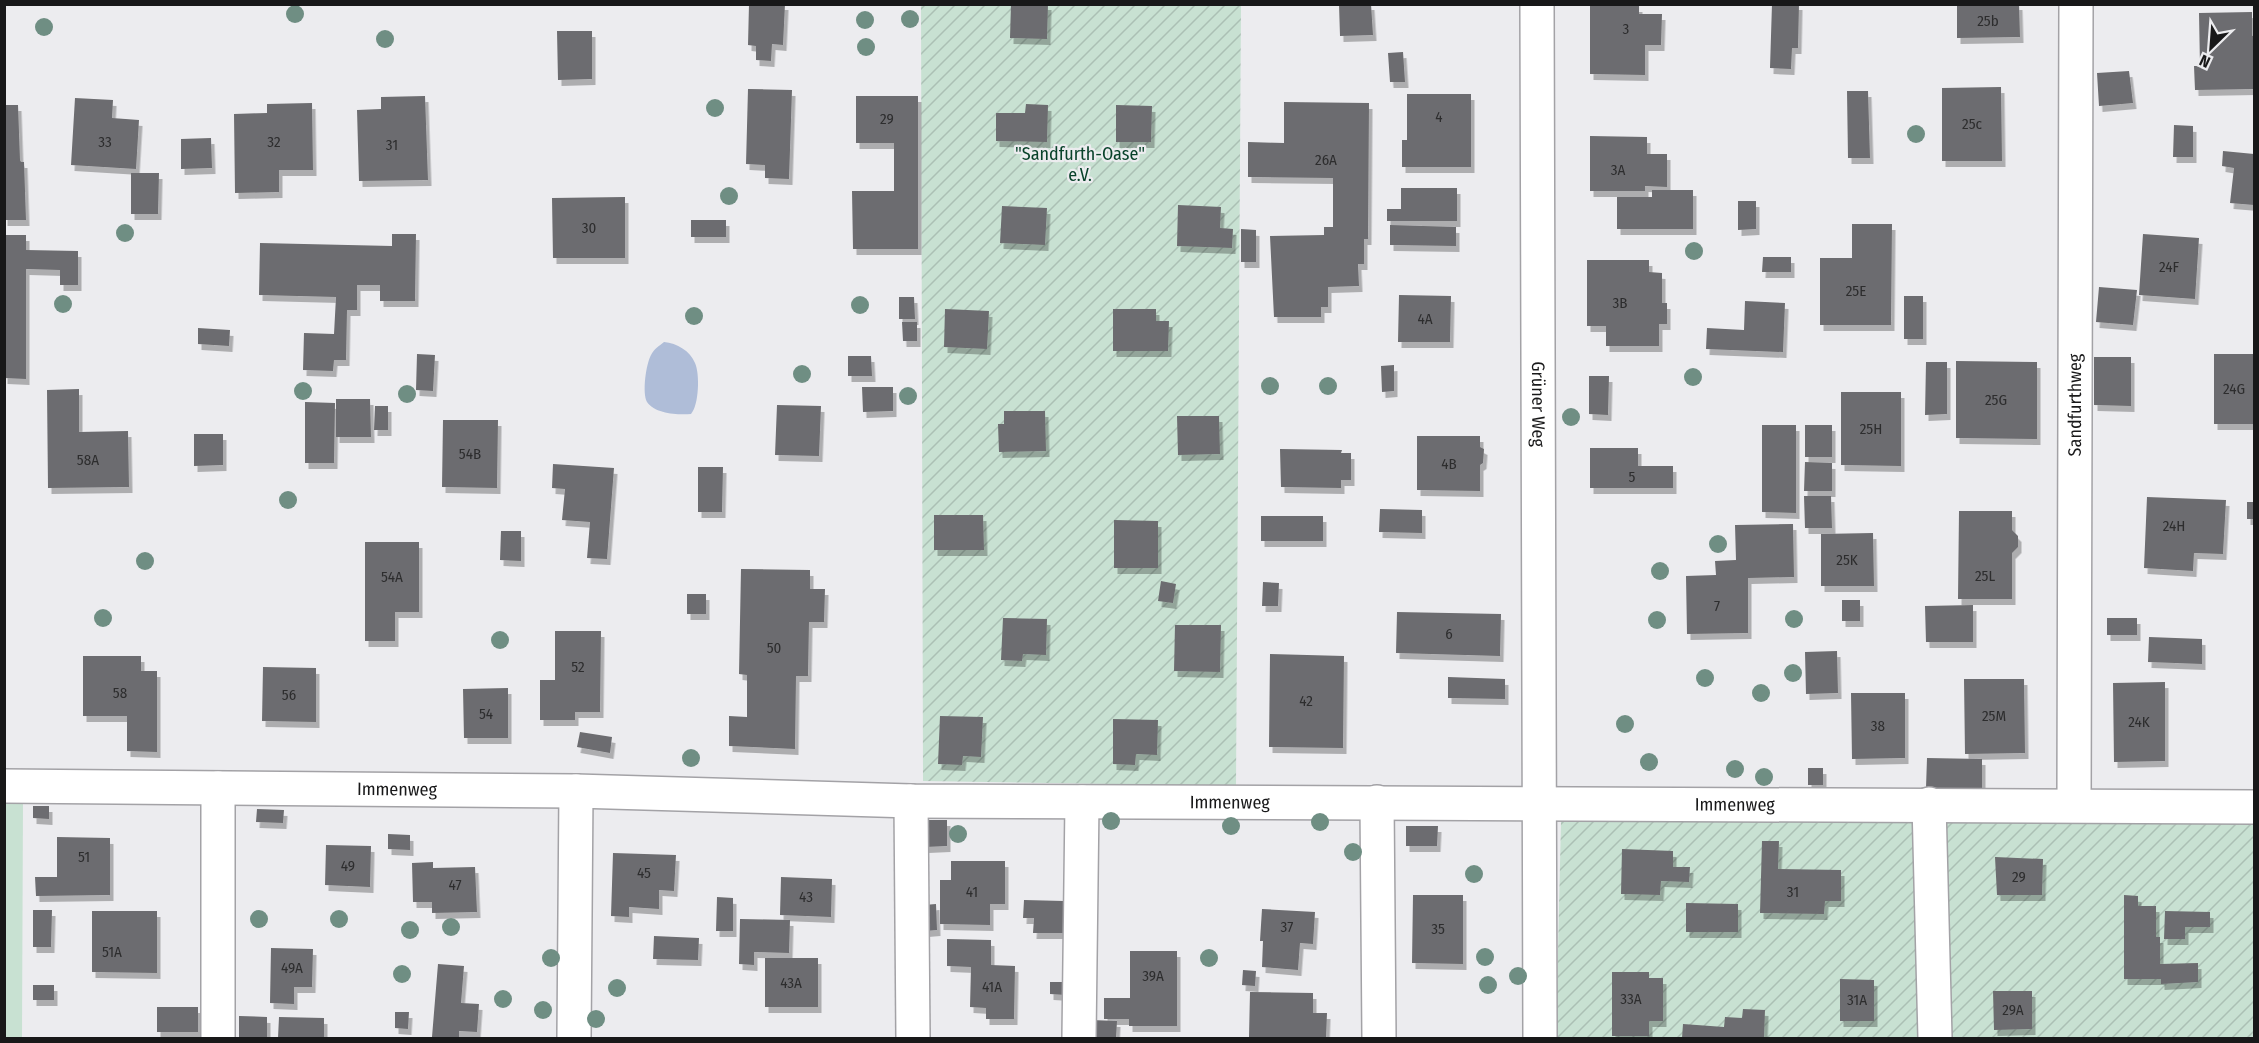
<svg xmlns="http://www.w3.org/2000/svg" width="2259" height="1043" viewBox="0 0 2259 1043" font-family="'Fira Sans Condensed',sans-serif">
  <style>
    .green { fill: #c8e1d2 }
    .garden { fill: url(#garden-furrows) }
    .water { fill: #afbdd8 }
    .building { fill: #6c6c6f; filter: url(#shadow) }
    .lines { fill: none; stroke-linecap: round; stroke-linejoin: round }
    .minor-casing { stroke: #a3a2a6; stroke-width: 36 }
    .minor { stroke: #fff; stroke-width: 33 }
    .tree { fill: #6f8e83 }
    .labels { text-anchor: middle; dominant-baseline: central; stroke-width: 4.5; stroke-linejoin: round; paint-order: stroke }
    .number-label { font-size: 15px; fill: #2d2d2e }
    .park-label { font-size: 18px; fill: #08422a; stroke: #ececef }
    .street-label { font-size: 18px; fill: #181819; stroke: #ececef }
  </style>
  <defs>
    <pattern id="garden-furrows" width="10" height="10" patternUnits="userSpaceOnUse" patternTransform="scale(1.5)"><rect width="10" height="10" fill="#c8e1d2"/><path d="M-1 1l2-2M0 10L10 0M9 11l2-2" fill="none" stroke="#abc0b4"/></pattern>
    <filter id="shadow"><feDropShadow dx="3.5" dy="6" stdDeviation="0" flood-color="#0004"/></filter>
  </defs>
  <rect width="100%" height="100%" fill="#ececef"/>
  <path class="green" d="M 5,782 L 23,798 L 22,1038 L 5,1038 Z"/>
  <path class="garden" d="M 921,5 L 1241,5 L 1236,786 L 923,781 Z
    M 1561,821 L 2254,822 L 2254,1038 L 1556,1038 Z"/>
  <path class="water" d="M 664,342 C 677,343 690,351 695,363 C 700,374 699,405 691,414 C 678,415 655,414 647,402 C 642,393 646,364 651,355 C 654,349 659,346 664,342 Z"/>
  <path class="building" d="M 749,4 L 785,4 L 783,45 L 772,44 L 771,61 L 756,60 L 756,46 L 748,45 Z
    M 1011,4 L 1048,4 L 1047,39 L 1010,38 Z
    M 1339,4 L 1371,4 L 1373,35 L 1340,36 Z
    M 1772,4 L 1799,4 L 1798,48 L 1792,48 L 1791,69 L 1770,68 Z
    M 1957,4 L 2019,4 L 2020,37 L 1957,38 Z
    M 1590,6 L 1639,6 L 1639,14 L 1662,14 L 1661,45 L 1645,45 L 1645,75 L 1590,74 Z
    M 2252,12 L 2252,36 L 2254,35 L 2254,89 L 2195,90 L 2194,66 L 2200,66 L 2199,13 Z
    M 557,31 L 592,31 L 592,79 L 558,80 Z
    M 1403,52 L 1405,82 L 1390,82 L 1388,53 Z
    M 2129,71 L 2133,103 L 2099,106 L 2097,73 Z
    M 2001,87 L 2002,161 L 1942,161 L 1942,88 Z
    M 748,89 L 792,90 L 789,179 L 765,178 L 765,165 L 746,164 Z
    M 1847,91 L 1868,91 L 1870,158 L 1848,158 Z
    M 1407,94 L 1471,94 L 1471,167 L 1402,167 L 1402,140 L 1407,140 Z
    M 425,96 L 428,180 L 359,181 L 357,110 L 381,109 L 381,97 Z
    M 856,96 L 918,96 L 918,249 L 853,249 L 852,191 L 894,191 L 894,143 L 856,143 Z
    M 75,98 L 113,100 L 112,118 L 139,120 L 136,169 L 71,165 Z
    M 1284,102 L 1369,103 L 1368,239 L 1364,239 L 1364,264 L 1358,264 L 1359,286 L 1328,287 L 1328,307 L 1321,307 L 1321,317 L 1274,317 L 1270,236 L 1324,235 L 1324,227 L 1333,227 L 1333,178 L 1248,177 L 1248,142 L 1284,143 Z
    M 312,103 L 313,170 L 279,170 L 279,192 L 235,193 L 234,114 L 267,113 L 267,104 Z
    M 1026,104 L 1048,105 L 1047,142 L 996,141 L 996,113 L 1025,113 Z
    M 4,105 L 18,105 L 20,160 L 21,162 L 24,162 L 26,220 L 4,220 Z
    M 1116,105 L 1152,106 L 1151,142 L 1116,142 Z
    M 2174,125 L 2193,126 L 2193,157 L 2173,157 Z
    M 1590,136 L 1647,137 L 1647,154 L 1667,154 L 1667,187 L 1645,186 L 1645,191 L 1590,191 Z
    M 211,138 L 212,168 L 181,169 L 181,139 Z
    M 2223,151 L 2254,154 L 2254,205 L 2230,203 L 2234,168 L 2222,166 Z
    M 131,173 L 159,173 L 158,214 L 131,214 Z
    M 1401,188 L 1457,188 L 1457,221 L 1387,221 L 1387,209 L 1401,209 Z
    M 1652,190 L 1693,190 L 1693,229 L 1617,229 L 1617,197 L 1652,197 Z
    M 625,197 L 625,258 L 553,258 L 552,198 Z
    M 1738,201 L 1756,201 L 1756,229 L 1738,230 Z
    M 1178,205 L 1221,207 L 1220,228 L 1233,229 L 1232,248 L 1177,246 Z
    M 1002,206 L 1047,208 L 1045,245 L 1000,243 Z
    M 691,220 L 726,220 L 726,237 L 691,237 Z
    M 1852,224 L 1892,224 L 1891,325 L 1820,325 L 1820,258 L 1852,258 Z
    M 1390,225 L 1456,227 L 1456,246 L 1390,245 Z
    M 1241,229 L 1256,230 L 1256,262 L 1241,262 Z
    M 392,234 L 416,234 L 415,301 L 380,301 L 380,285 L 357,285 L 357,310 L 347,310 L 346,360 L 334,360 L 333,371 L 303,370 L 304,333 L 334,334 L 336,297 L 259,295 L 260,243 L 392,246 Z
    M 2143,234 L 2199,238 L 2195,299 L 2139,295 Z
    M 4,235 L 26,235 L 26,250 L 78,251 L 78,285 L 60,285 L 60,270 L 26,269 L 26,379 L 4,378 Z
    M 1763,257 L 1791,257 L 1791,272 L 1762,272 Z
    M 1587,260 L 1649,260 L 1649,272 L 1662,273 L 1662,303 L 1667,303 L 1667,324 L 1659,324 L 1659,346 L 1606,346 L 1606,326 L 1587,326 Z
    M 2099,287 L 2137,290 L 2133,325 L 2096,322 Z
    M 1399,295 L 1451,296 L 1450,342 L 1398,342 Z
    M 1904,296 L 1923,296 L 1923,339 L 1904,339 Z
    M 899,297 L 914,297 L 915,319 L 899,319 Z
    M 1745,301 L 1785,303 L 1783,352 L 1706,349 L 1707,328 L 1744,330 Z
    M 945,309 L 989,311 L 987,349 L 944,347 Z
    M 1113,309 L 1156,309 L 1156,321 L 1169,321 L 1168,351 L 1113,351 Z
    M 902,322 L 917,322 L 917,341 L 903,341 Z
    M 198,328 L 230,330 L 229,346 L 198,344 Z
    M 417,354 L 435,355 L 433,391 L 416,390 Z
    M 2214,354 L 2254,354 L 2254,424 L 2214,424 Z
    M 848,356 L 871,356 L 872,376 L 848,376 Z
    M 2094,357 L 2131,357 L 2131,406 L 2094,405 Z
    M 1956,361 L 2037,362 L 2037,439 L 1956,438 Z
    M 1926,362 L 1947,362 L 1947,414 L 1925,415 Z
    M 1394,365 L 1394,391 L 1382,392 L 1381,366 Z
    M 1589,376 L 1609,376 L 1608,415 L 1589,414 Z
    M 862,387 L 893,387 L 893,411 L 863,412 Z
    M 79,389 L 79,432 L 128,431 L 129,487 L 48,488 L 47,390 Z
    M 1841,392 L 1901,392 L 1901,466 L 1841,465 Z
    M 336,399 L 370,399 L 371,437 L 336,437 Z
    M 305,402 L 335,403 L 334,463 L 305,463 Z
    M 777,405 L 821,406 L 819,456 L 775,455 Z
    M 375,406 L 388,406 L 388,430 L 374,430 Z
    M 1004,411 L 1045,411 L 1046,451 L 999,452 L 998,424 L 1004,424 Z
    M 1177,416 L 1219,416 L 1220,454 L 1178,455 Z
    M 443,420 L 498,420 L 497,488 L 442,487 Z
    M 1762,425 L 1796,425 L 1796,513 L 1762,512 Z
    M 1805,425 L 1832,425 L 1832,457 L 1805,457 Z
    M 194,434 L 223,434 L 223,465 L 194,466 Z
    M 1417,436 L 1480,436 L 1480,447 L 1484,449 L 1483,463 L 1480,465 L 1480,491 L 1417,490 Z
    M 1590,448 L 1638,448 L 1638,466 L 1673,466 L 1673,488 L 1590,488 Z
    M 1280,449 L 1342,450 L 1341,453 L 1351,453 L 1351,480 L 1341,480 L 1341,488 L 1281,487 Z
    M 1805,462 L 1832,463 L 1832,491 L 1804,491 Z
    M 553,464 L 614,468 L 607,559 L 587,558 L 590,522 L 562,520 L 565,489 L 552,488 Z
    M 698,467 L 723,467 L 722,512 L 698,512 Z
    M 1804,496 L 1831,496 L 1832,528 L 1805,528 Z
    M 2147,497 L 2226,500 L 2223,554 L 2194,553 L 2193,571 L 2144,568 Z
    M 2247,502 L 2254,502 L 2254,519 L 2247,519 Z
    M 1380,509 L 1422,510 L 1422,533 L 1379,532 Z
    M 1959,511 L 2012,511 L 2012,530 L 2018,536 L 2018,547 L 2012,553 L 2012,599 L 1958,599 Z
    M 934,515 L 983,515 L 984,550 L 934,550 Z
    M 1261,516 L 1323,516 L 1323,541 L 1261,541 Z
    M 1114,520 L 1158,521 L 1158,568 L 1114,568 Z
    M 1793,524 L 1794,577 L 1748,578 L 1748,633 L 1687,634 L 1686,576 L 1716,575 L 1715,561 L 1736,560 L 1735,525 Z
    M 501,531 L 521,531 L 521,561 L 500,560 Z
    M 1873,533 L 1874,586 L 1821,586 L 1821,534 Z
    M 365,542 L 419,542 L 419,612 L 395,612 L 395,641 L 365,641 Z
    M 741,569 L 810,570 L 810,589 L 825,589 L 824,622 L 809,622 L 808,676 L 796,676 L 795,749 L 729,746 L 729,716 L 747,717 L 747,675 L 739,674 Z
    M 1161,581 L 1176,584 L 1173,603 L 1158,601 Z
    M 1263,582 L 1279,583 L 1278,606 L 1262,606 Z
    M 687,594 L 706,594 L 706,614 L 687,614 Z
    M 1842,600 L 1860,600 L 1860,621 L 1842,621 Z
    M 1973,605 L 1973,642 L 1926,642 L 1925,606 Z
    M 1397,612 L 1501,614 L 1500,656 L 1396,653 Z
    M 1003,618 L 1047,619 L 1046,655 L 1023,654 L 1022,661 L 1001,660 Z
    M 2107,618 L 2137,618 L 2137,635 L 2107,635 Z
    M 1175,625 L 1221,625 L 1220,672 L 1174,671 Z
    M 555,631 L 601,631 L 600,712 L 575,712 L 575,720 L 540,720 L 540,680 L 555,680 Z
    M 2149,637 L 2202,639 L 2202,664 L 2148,662 Z
    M 1837,651 L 1838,693 L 1806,694 L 1805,652 Z
    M 1270,654 L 1344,656 L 1343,748 L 1269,747 Z
    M 83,656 L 141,656 L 141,671 L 157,671 L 157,752 L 127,751 L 127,716 L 83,716 Z
    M 263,667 L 316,668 L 316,722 L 262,721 Z
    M 1448,677 L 1505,679 L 1505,699 L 1448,698 Z
    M 1964,679 L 2024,679 L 2025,753 L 1965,754 Z
    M 2165,682 L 2165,761 L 2114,762 L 2113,683 Z
    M 508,688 L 508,738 L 464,738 L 463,689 Z
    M 1851,693 L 1905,693 L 1905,758 L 1852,759 Z
    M 940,716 L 983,717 L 981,757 L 963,756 L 962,765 L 938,764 Z
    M 1113,719 L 1158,720 L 1157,755 L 1136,754 L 1135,765 L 1113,764 Z
    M 580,732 L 612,737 L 610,753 L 577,747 Z
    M 1927,758 L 1982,759 L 1982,788 L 1926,788 Z
    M 1808,768 L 1823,768 L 1823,785 L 1808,785 Z
    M 33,806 L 49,806 L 49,819 L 33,818 Z
    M 257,809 L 284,810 L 283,823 L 256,822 Z
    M 925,820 L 947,820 L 947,846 L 925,847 Z
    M 1406,826 L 1438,826 L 1437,846 L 1406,846 Z
    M 388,834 L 410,835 L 410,850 L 388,849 Z
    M 57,837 L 110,838 L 110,895 L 36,896 L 35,877 L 57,877 Z
    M 1762,841 L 1779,841 L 1778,869 L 1841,870 L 1841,901 L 1825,901 L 1824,914 L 1760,913 Z
    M 326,845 L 371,846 L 370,887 L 325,885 Z
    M 1622,849 L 1673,851 L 1673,867 L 1690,867 L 1689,882 L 1661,881 L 1660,895 L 1621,894 Z
    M 613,853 L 676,855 L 674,891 L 659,890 L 659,909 L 629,907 L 629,917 L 611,916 Z
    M 1995,857 L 2043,859 L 2042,895 L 1997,895 Z
    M 951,861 L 1005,861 L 1005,904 L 990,904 L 990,925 L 940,924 L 940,880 L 951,880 Z
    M 433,862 L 433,868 L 475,867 L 477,912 L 432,913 L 432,902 L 413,902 L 412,863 Z
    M 781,877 L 832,879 L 831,917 L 780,915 Z
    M 1413,895 L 1463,895 L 1463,964 L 1412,963 Z
    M 2124,895 L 2138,896 L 2138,906 L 2156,906 L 2156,937 L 2160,937 L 2160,964 L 2198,963 L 2198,982 L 2161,984 L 2161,979 L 2124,979 Z
    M 717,897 L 733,898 L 733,931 L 716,931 Z
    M 1024,900 L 1064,901 L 1064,933 L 1033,933 L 1034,918 L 1023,918 Z
    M 1686,903 L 1738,904 L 1738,932 L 1686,932 Z
    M 936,904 L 937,930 L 925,931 L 924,905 Z
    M 1262,909 L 1315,912 L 1313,944 L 1300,943 L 1298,970 L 1262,967 L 1263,941 L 1260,941 Z
    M 33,910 L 52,910 L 51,947 L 33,947 Z
    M 92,911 L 157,911 L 157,973 L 92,972 Z
    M 2165,911 L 2210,912 L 2210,927 L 2185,927 L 2185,939 L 2164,939 Z
    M 740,919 L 790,920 L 789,953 L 754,952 L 754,965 L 739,964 Z
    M 654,936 L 699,938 L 698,960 L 653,959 Z
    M 947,939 L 991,940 L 991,965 L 1015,966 L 1014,1019 L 986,1019 L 986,1008 L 970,1007 L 971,967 L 947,966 Z
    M 271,948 L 313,949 L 312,987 L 294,987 L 294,1004 L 270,1003 Z
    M 1130,951 L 1177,951 L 1177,1026 L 1129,1026 L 1129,1019 L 1104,1019 L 1104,998 L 1130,998 Z
    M 765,958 L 818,958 L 818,1007 L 765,1007 Z
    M 438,964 L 464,966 L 461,1003 L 479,1004 L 477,1032 L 459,1031 L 459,1038 L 432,1037 Z
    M 1243,970 L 1256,971 L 1255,986 L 1242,985 Z
    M 1612,972 L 1649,972 L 1649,978 L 1663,978 L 1663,1021 L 1649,1021 L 1649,1036 L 1612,1036 Z
    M 1840,979 L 1874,980 L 1874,1021 L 1840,1021 Z
    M 1050,982 L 1067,982 L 1066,995 L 1050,994 Z
    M 33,985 L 54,985 L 54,1000 L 33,1000 Z
    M 1993,991 L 2032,991 L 2032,1029 L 1994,1030 Z
    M 1250,992 L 1313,993 L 1313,1013 L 1327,1013 L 1326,1038 L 1249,1038 Z
    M 157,1007 L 198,1007 L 198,1032 L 157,1032 Z
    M 1743,1009 L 1765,1010 L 1764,1038 L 1682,1038 L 1683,1024 L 1724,1027 L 1725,1017 L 1742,1018 Z
    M 395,1012 L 409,1012 L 408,1029 L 395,1028 Z
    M 239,1016 L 267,1017 L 267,1038 L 239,1038 Z
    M 279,1017 L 324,1018 L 324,1038 L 278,1038 Z
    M 1091,1020 L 1117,1021 L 1116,1038 L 1091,1038 Z"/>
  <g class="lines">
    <g class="minor-casing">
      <g id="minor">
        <path id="s1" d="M 1537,4 L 1540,1038"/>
        <path id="s2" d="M 4,786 L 576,791 L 911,801 L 2254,807"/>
        <path d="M 218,788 L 218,1038"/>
        <path d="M 911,801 L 913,1038"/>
        <path d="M 1377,802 L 1379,1038"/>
        <path d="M 1929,804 L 1935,1038"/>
        <path id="s3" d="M 2074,805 L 2076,4"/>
        <path d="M 574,1038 L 576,791"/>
        <path d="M 1079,1038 L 1082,802"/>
      </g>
    </g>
    <use href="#minor" class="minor"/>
  </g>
  <g class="tree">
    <circle cx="295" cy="14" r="9"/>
    <circle cx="910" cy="19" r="9"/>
    <circle cx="865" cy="20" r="9"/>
    <circle cx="44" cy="27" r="9"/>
    <circle cx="385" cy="39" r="9"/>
    <circle cx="866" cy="47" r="9"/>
    <circle cx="715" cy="108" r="9"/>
    <circle cx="1916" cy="134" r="9"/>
    <circle cx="729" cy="196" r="9"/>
    <circle cx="125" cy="233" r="9"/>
    <circle cx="1694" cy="251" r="9"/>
    <circle cx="63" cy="304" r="9"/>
    <circle cx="860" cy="305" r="9"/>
    <circle cx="694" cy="316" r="9"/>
    <circle cx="802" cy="374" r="9"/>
    <circle cx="1693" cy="377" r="9"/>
    <circle cx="1270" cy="386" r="9"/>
    <circle cx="1328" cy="386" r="9"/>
    <circle cx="303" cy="391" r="9"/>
    <circle cx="407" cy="394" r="9"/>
    <circle cx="908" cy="396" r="9"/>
    <circle cx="1571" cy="417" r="9"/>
    <circle cx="288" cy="500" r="9"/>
    <circle cx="1718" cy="544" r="9"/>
    <circle cx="145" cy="561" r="9"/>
    <circle cx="1660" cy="571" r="9"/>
    <circle cx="103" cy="618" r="9"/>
    <circle cx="1794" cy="619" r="9"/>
    <circle cx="1657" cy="620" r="9"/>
    <circle cx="500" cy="640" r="9"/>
    <circle cx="1793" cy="673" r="9"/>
    <circle cx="1705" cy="678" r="9"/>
    <circle cx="1761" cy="693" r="9"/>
    <circle cx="1625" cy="724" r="9"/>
    <circle cx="691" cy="758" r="9"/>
    <circle cx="1649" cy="762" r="9"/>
    <circle cx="1735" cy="769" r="9"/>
    <circle cx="1764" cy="777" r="9"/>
    <circle cx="1111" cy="821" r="9"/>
    <circle cx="1320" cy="822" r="9"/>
    <circle cx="1231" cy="826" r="9"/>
    <circle cx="958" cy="834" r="9"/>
    <circle cx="1353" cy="852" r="9"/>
    <circle cx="1474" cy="874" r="9"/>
    <circle cx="259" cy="919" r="9"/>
    <circle cx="339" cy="919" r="9"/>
    <circle cx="451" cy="927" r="9"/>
    <circle cx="410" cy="930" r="9"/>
    <circle cx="1485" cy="957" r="9"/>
    <circle cx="551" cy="958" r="9"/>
    <circle cx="1209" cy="958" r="9"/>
    <circle cx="402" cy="974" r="9"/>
    <circle cx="1518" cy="976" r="9"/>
    <circle cx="1488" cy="985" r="9"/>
    <circle cx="617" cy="988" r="9"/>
    <circle cx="503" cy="999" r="9"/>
    <circle cx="543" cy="1010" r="9"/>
    <circle cx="596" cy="1019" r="9"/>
  </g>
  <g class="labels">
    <g class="number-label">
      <text x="1988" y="21">25b</text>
      <text x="1626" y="29">3</text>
      <text x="1439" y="117">4</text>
      <text x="887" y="119">29</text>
      <text x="1972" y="124">25c</text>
      <text x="105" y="142">33</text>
      <text x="274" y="142">32</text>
      <text x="392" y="145">31</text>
      <text x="1326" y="160">26A</text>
      <text x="1618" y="170">3A</text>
      <text x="589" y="228">30</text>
      <text x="2169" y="267">24F</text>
      <text x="1856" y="291">25E</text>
      <text x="1620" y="303">3B</text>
      <text x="1425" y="319">4A</text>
      <text x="2234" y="389">24G</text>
      <text x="1996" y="400">25G</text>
      <text x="1871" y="429">25H</text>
      <text x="470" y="454">54B</text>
      <text x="88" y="460">58A</text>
      <text x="1449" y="464">4B</text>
      <text x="1632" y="477">5</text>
      <text x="2174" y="526">24H</text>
      <text x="1847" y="560">25K</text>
      <text x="1985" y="576">25L</text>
      <text x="392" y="577">54A</text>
      <text x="1717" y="606">7</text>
      <text x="1449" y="634">6</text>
      <text x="774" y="648">50</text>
      <text x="578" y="667">52</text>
      <text x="120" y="693">58</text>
      <text x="289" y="695">56</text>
      <text x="1306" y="701">42</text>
      <text x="486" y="714">54</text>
      <text x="1994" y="716">25M</text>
      <text x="2139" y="722">24K</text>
      <text x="1878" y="726">38</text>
      <text x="84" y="857">51</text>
      <text x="348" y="866">49</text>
      <text x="644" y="873">45</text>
      <text x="2019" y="877">29</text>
      <text x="455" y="885">47</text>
      <text x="972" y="892">41</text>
      <text x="1793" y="892">31</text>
      <text x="806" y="897">43</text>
      <text x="1287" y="927">37</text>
      <text x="1438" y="929">35</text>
      <text x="112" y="952">51A</text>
      <text x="292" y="968">49A</text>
      <text x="1153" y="976">39A</text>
      <text x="791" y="983">43A</text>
      <text x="992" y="987">41A</text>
      <text x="1631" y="999">33A</text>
      <text x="1857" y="1000">31A</text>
      <text x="2013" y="1010">29A</text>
    </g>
    <g class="park-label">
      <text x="1080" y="154">"Sandfurth-Oase"<tspan x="1080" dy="21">e.V.</tspan></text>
    </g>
    <g class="street-label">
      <text stroke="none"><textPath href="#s1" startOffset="400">Grüner Weg</textPath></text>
      <text stroke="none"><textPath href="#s3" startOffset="400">Sandfurthweg</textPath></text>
      <text stroke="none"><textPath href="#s2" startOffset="393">Immenweg</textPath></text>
      <text stroke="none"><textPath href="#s2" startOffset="1226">Immenweg</textPath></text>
      <text stroke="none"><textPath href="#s2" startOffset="1731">Immenweg</textPath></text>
    </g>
  </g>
  <rect width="2259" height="1043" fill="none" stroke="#181819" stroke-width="12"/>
  <g transform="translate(2211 48) rotate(205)" stroke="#ececef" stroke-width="4.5" paint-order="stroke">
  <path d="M0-4.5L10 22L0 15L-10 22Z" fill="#181819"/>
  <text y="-9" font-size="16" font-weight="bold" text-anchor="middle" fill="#181819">N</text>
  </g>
</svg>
